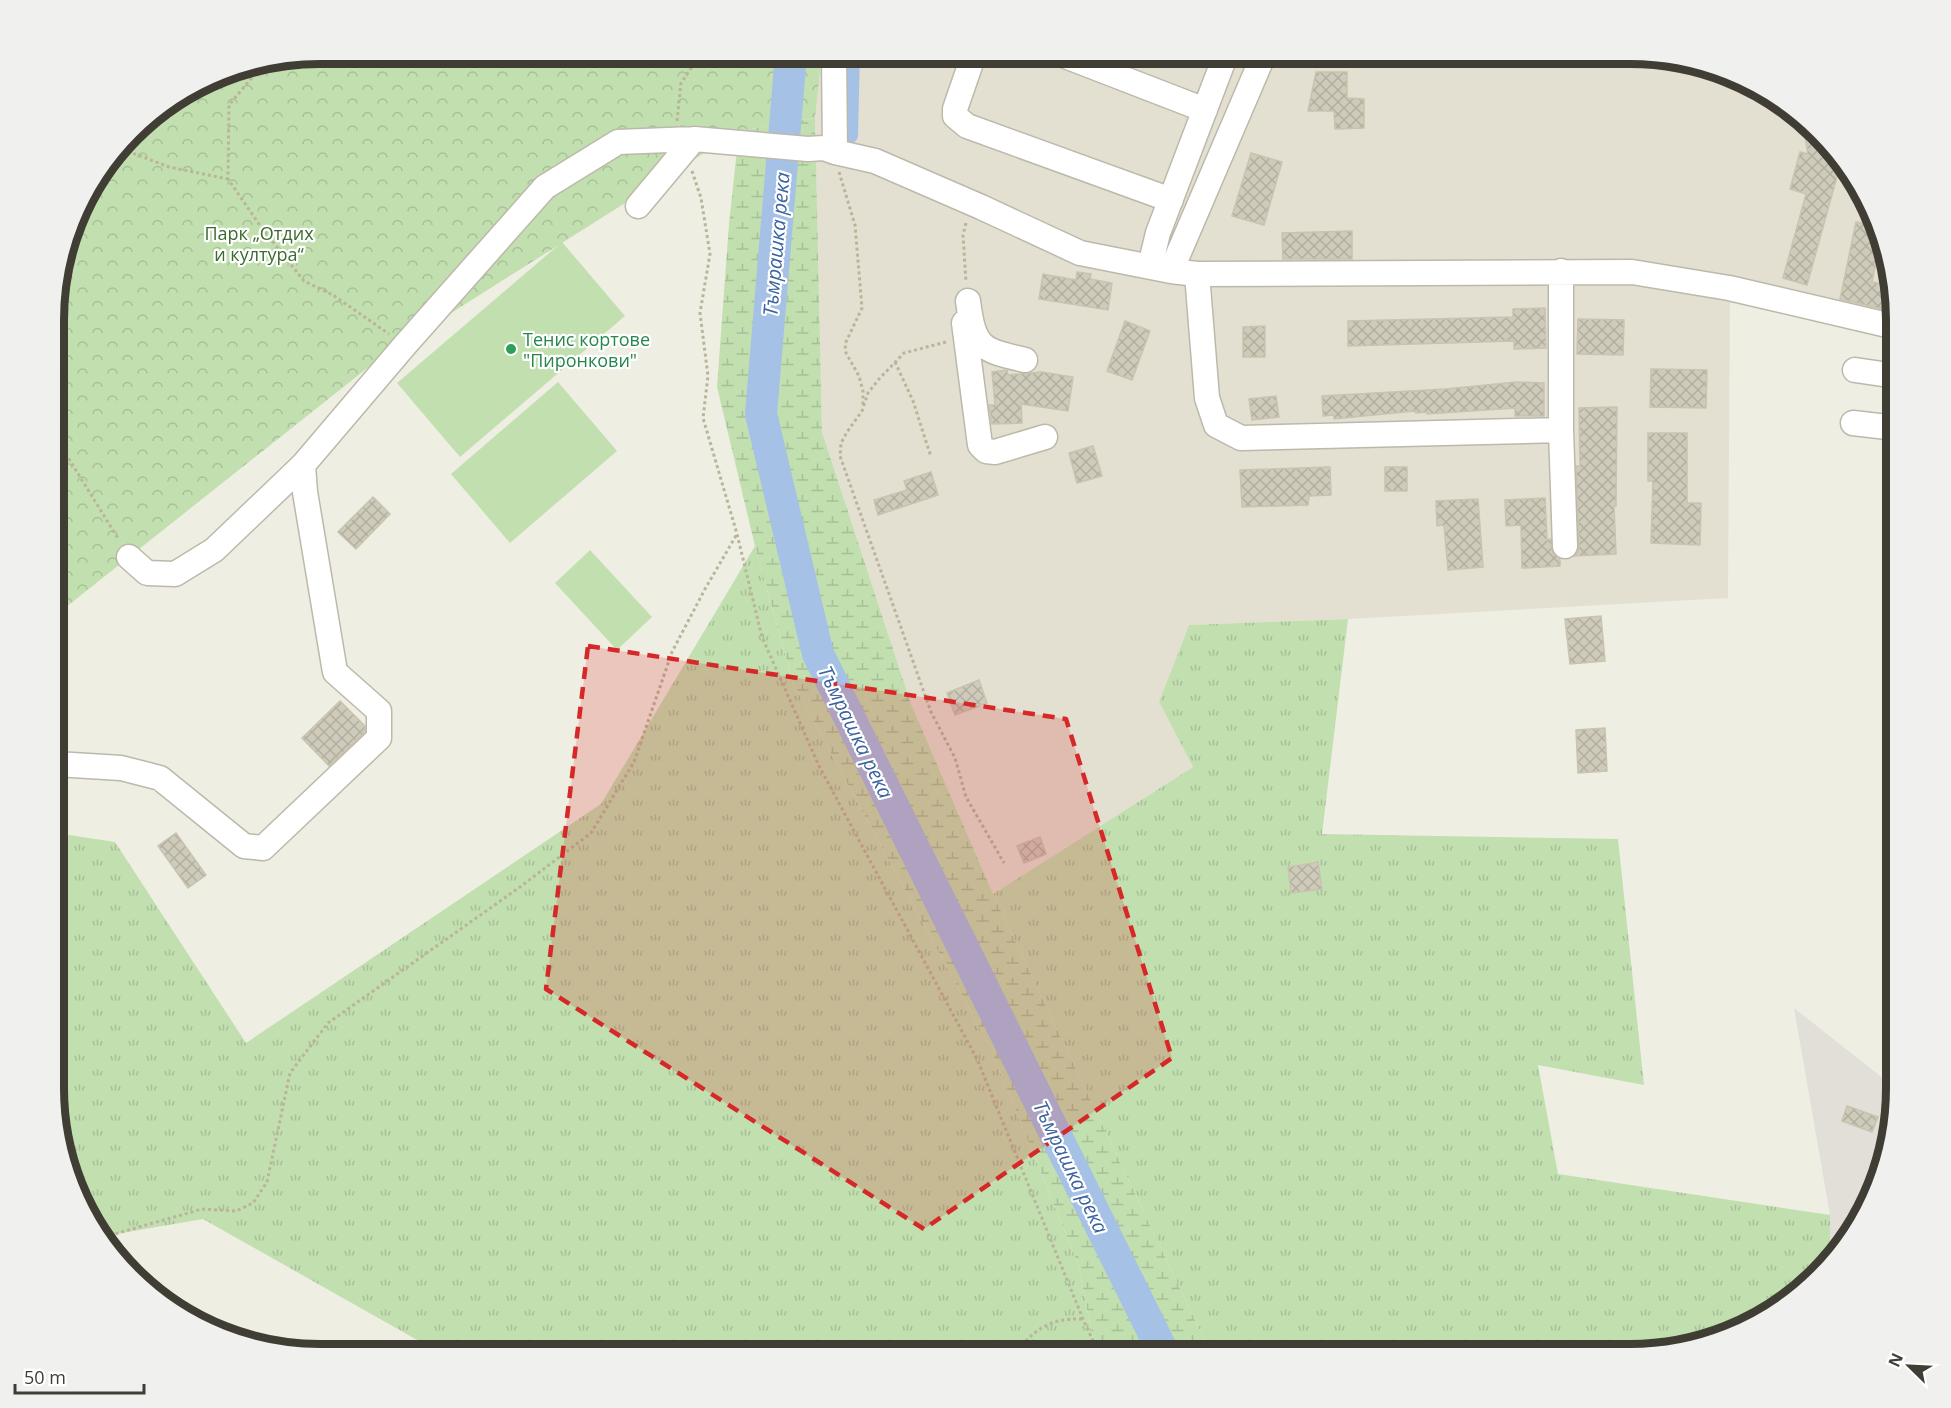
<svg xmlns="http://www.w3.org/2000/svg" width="1951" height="1408" viewBox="0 0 1951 1408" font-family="'Open Sans',sans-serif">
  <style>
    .residential { fill: #e3e0d2 }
    .industrial { fill: #e1dfd8 }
    .grass { fill: url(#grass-tufts) }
    .forest { fill: url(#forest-crowns) }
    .wetland { fill: url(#wetland-marsh) }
    .pitch { fill: #c2dfb0 }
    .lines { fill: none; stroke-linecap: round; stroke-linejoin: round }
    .canal { stroke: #a6c1e6; stroke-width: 18 }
    .river { stroke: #a6c1e6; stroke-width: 32 }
    .building { fill: url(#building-cross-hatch); stroke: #c9c3af; stroke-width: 1.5 }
    .minor-casing { stroke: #bcb9aa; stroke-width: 27 }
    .path { stroke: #b9b49a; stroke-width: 3; stroke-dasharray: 3 3; stroke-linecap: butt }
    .minor { stroke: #fff; stroke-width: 24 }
    .marked { fill: #d62828; fill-opacity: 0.2; stroke: #d62828; stroke-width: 4.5; stroke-dasharray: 12 8; stroke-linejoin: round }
    .leisure-dot { fill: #2e9e5b; stroke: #fff; stroke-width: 2 }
    .labels { text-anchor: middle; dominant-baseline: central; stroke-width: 4.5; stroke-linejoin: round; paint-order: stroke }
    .park-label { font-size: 18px; fill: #3c6a2f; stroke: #fff }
    .leisure-label { font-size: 18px; fill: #27864d; stroke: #fff; text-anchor: start }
    .water-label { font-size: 20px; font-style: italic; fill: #3b649e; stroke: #fff }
    .rim { fill: none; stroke: #403e34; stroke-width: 8 }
  </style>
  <defs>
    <pattern id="grass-tufts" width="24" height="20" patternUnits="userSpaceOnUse" patternTransform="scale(1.5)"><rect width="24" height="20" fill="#c2dfb0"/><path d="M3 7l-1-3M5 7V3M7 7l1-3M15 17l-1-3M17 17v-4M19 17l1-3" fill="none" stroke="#a8c098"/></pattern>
    <pattern id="forest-crowns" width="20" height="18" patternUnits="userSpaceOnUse" patternTransform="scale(1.5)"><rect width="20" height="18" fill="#c2dfb0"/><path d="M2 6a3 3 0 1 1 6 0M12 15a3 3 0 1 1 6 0" fill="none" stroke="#a8c098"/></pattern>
    <pattern id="wetland-marsh" width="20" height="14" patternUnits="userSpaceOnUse" patternTransform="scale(1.5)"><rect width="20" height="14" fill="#c2dfb0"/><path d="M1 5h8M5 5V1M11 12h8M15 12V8" fill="none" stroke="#a8c098"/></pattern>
    <pattern id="building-cross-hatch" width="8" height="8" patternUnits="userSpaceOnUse" patternTransform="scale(1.5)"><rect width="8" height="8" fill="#cfcbba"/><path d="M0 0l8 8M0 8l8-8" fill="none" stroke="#b3afa0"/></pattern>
  </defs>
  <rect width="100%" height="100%" fill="#efeee3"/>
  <path class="residential" d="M 822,54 L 1648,55 L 1732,74 L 1793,109 L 1869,202 L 1896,303 L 1896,335 L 1730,295 L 1728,598 L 1348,619 L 1189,625 L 1159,702 L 1193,767 L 993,894 L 911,704 L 822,432 L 815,118 Z"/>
  <path class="industrial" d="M 1794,1008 L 1894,1087 L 1896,1085 L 1896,1105 L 1883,1174 L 1842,1250 L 1830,1260 L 1830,1215 Z"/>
  <path class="grass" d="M 755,546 L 793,683 L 990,1047 L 1078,1264 L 1096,1354 L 442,1354 L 203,1219 L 110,1235 L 89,1219 L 56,1122 L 56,833 L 115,842 L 246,1043 L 601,804 Z
    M 1348,619 L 1322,834 L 1618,839 L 1644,1085 L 1538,1065 L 1558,1174 L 1830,1215 L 1830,1260 L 1749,1326 L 1631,1354 L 1211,1354 L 993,894 L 1193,767 L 1159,702 L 1189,625 Z"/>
  <path class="forest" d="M 320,54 L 822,54 L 815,118 L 739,131 L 380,358 L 56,615 L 56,286 L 82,202 L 144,120 L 219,74 Z"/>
  <path class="wetland" d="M 815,118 L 822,432 L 911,704 L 993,894 L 1211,1354 L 1096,1354 L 1078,1264 L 990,1047 L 793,683 L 755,546 L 717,387 L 729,224 L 739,131 Z"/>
  <path class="pitch" d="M 562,242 L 625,316 L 460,457 L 397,383 Z
    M 558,382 L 617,451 L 510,543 L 451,474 Z
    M 590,550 L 652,617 L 617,650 L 555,583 Z"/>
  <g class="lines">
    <path class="canal" d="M 849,135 L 851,54"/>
    <path class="river" d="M 791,54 L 761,414 L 818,654 L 1164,1354"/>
  </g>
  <path class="building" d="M 1316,72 L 1347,72 L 1347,98 L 1364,99 L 1364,128 L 1335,129 L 1334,111 L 1308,111 Z
    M 1802,120 L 1840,166 L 1807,285 L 1783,278 L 1806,194 L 1790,189 L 1800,152 L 1808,154 Z
    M 1251,153 L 1282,162 L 1264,225 L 1232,216 Z
    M 1856,222 L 1876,226 L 1880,243 L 1872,282 L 1892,286 L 1896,303 L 1896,312 L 1840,299 Z
    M 1352,231 L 1352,259 L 1283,259 L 1282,233 Z
    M 1077,272 L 1091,274 L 1090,279 L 1112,283 L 1108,310 L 1039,299 L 1043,274 L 1076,280 Z
    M 1545,308 L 1546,348 L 1514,349 L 1514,341 L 1348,346 L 1348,321 L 1513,317 L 1513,309 Z
    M 1578,319 L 1624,320 L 1623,355 L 1577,354 Z
    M 1125,321 L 1150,331 L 1132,380 L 1107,371 Z
    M 1265,326 L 1265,357 L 1243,357 L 1243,327 Z
    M 1651,369 L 1707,370 L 1706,408 L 1650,407 Z
    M 1007,370 L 1008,375 L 1042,372 L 1073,377 L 1068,411 L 1021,404 L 1022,423 L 992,424 L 989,405 L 995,405 L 992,372 Z
    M 1516,382 L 1544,383 L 1544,416 L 1515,416 L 1515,408 L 1427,414 L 1427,412 L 1416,413 L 1415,411 L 1334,419 L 1334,415 L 1323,416 L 1322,396 L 1446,389 Z
    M 1276,396 L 1279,417 L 1252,420 L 1249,399 Z
    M 1617,407 L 1616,506 L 1614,506 L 1616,554 L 1574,556 L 1578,552 L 1579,546 L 1576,466 L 1580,466 L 1579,408 Z
    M 1648,433 L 1687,433 L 1687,503 L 1701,503 L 1700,545 L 1651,543 L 1653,481 L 1648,481 Z
    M 1093,446 L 1102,476 L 1077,483 L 1069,453 Z
    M 1330,467 L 1331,495 L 1309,496 L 1308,505 L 1242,507 L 1240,470 Z
    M 1385,467 L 1407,467 L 1407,491 L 1385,491 Z
    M 931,472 L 938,495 L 878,515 L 874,500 L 907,490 L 904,481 Z
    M 373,497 L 390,514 L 356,549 L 338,532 Z
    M 1545,498 L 1547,540 L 1551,539 L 1553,553 L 1560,559 L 1560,566 L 1522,568 L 1521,525 L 1506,526 L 1505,500 Z
    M 1478,499 L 1483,567 L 1448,570 L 1444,525 L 1437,526 L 1436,501 Z
    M 1601,616 L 1605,661 L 1570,664 L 1565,619 Z
    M 979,680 L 987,703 L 955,715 L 947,693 Z
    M 340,701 L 365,726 L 365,732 L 329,766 L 302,738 Z
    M 1605,728 L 1607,771 L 1578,773 L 1576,730 Z
    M 176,833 L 206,875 L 188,888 L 158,846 Z
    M 1040,837 L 1046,854 L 1024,863 L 1017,846 Z
    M 1318,862 L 1322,889 L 1291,893 L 1288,867 Z
    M 1847,1106 L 1878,1117 L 1872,1132 L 1842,1121 Z"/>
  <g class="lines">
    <g class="minor-casing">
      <path id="minor" d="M 834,54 L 835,152
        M 974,54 L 955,109 L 955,116 L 967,126 L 1171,200
        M 1060,54 L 1205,110
        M 638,206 L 694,139
        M 1150,266 L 1158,233 L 1226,54
        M 1171,271 L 1264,54
        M 1197,274 L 1207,398 L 1216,425 L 1241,438 L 1561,430 L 1561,271
        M 968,301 C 974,348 981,350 1025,360
        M 964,323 L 980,445 L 986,451 L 995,452 L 1045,437
        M 1855,370 L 1896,376
        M 1853,423 L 1896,428
        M 1561,430 L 1565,546
        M 129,557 L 147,573 L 175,574 L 214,550 L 303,465 L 405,345 L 545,187 L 618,142 L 694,139 L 808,149 L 824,148 L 835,152 L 875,161 L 981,207 L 1080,253 L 1171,271 L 1197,274 L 1632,272 L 1729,288 L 1896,327
        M 56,764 L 121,768 L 160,778 L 244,846 L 263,848 L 379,738 L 379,711 L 335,672 L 305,492 L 303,465"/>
    </g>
    <path class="path" d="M 255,67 L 255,74 L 229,105 L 228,179 L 261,227 L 304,281 L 333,295 L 389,334
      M 677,121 L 681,83 L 701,54
      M 122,149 L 169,167 L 228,179
      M 692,171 L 701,198 L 710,254 L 700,313 L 708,376 L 703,418 L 737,534 L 762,637 L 819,766 L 977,1059 L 1083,1319 L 1099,1354
      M 839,172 L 855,225 L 862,308 L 845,344 L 846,353 L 859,376 L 863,391 L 863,407
      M 966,223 L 963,235 L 966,282
      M 946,342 L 904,353 L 879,379 L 868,393 L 862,411 L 847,432 L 841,443 L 840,456 L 931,712 L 955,758 L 966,797 L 1004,863
      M 895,362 L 913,401 L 931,457
      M 56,438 L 119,540
      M 104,1237 L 202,1209 L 236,1211 L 253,1203 L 267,1182 L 290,1073 L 328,1023 L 520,887 L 591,833 L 634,762 L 672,652 L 705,589 L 737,534
      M 1013,1354 C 1036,1330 1047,1318 1083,1319"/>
    <use href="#minor" class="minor"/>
  </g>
  <path class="marked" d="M 588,646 L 1066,719 L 1172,1058 L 924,1229 L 546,989 Z"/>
  <circle class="leisure-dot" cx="511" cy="349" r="6"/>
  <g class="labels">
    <g class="park-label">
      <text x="259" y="233">Парк „Отдих<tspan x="259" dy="21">и култура“</tspan></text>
    </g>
    <g class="leisure-label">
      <text x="523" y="339">Тенис кортове<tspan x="523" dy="21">"Пиронкови"</tspan></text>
    </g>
    <g class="water-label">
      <text transform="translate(776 244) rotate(-85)">Тъмрашка река</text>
      <text transform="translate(856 732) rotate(64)">Тъмрашка река</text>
      <text transform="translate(1071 1167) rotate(64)">Тъмрашка река</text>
    </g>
  </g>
  <path d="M0 0H1951V1408H0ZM320 64H1630A256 256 0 0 1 1886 320V1088A256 256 0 0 1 1630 1344H320A256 256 0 0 1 64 1088V320A256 256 0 0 1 320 64Z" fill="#f0f0ef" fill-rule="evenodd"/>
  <path class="rim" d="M320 64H1630A256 256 0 0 1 1886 320V1088A256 256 0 0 1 1630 1344H320A256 256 0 0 1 64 1088V320A256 256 0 0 1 320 64Z"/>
  <g transform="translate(1909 1366) rotate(294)" stroke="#ffffff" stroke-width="4.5" paint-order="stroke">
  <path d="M0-4.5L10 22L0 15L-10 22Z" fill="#403e34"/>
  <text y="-9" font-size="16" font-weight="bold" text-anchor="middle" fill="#403e34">N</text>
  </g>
  <path d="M15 1384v9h129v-9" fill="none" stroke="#403e34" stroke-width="3"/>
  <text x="24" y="1384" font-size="18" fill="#403e34" stroke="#ffffff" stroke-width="4.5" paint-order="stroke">50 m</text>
</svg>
